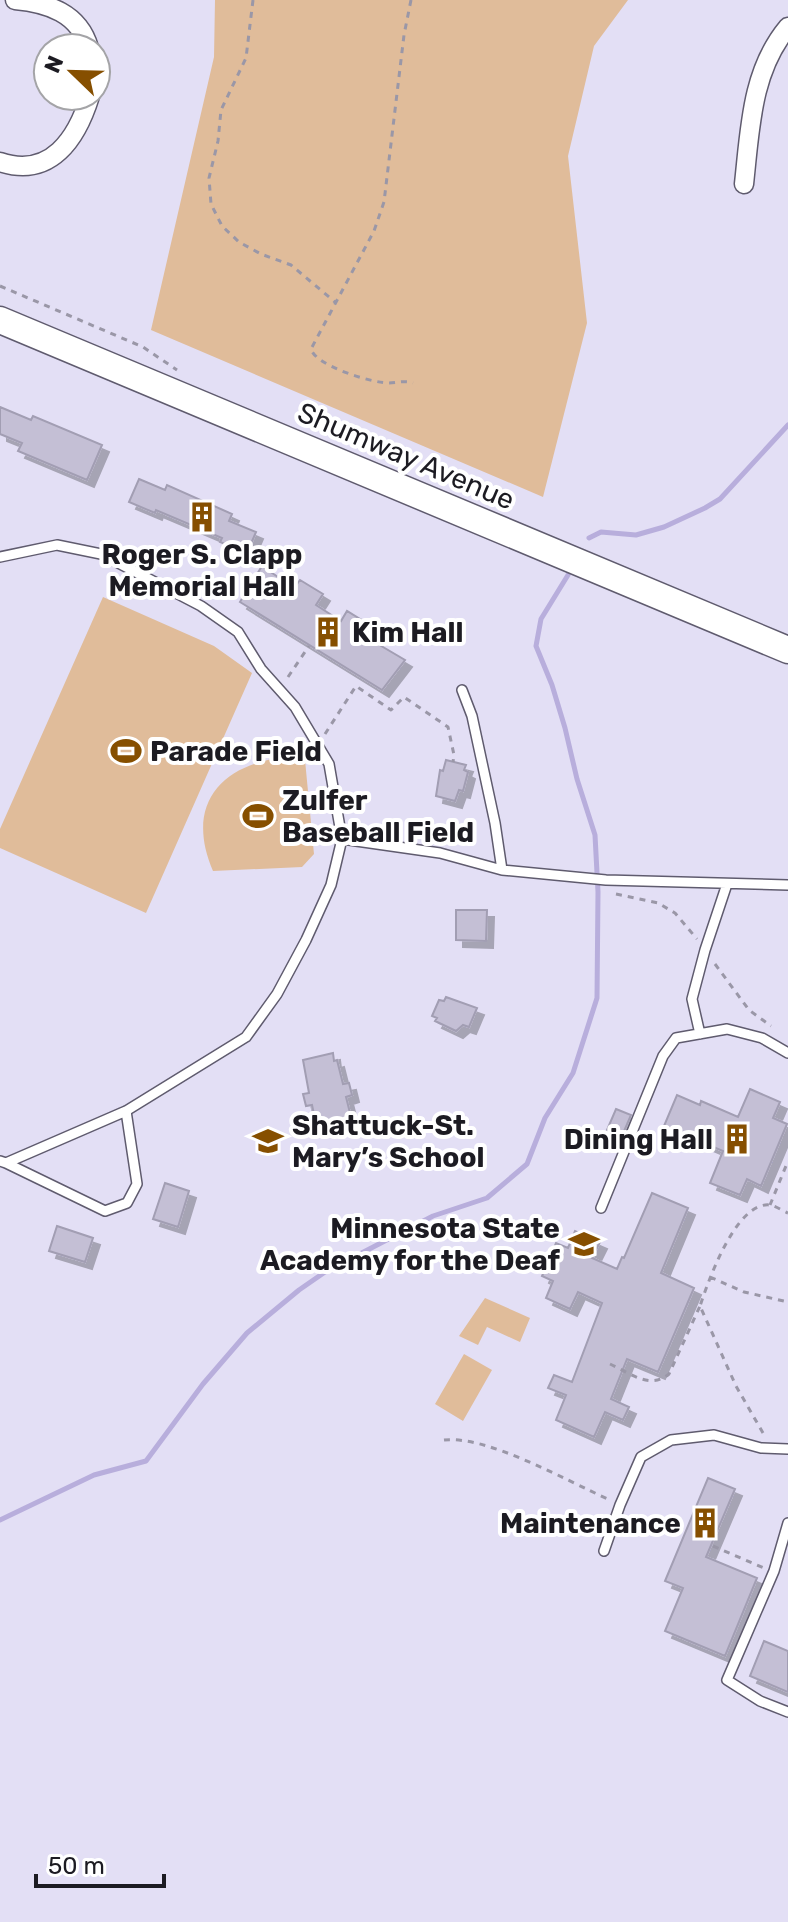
<svg xmlns="http://www.w3.org/2000/svg" width="788" height="1922" viewBox="0 0 788 1922" font-family="Rubik,sans-serif">
  <style>
    .green { fill: #e0bc9a }
    .lines { fill: none; stroke-linecap: round; stroke-linejoin: round }
    .stream { stroke: #b8aedc; stroke-width: 5 }
    .building { fill: #c4bfd5; stroke: #a29eb3; stroke-width: 2; filter: url(#shadow) }
    .lane-casing { stroke: #5f5b6e; stroke-width: 12 }
    .street-casing { stroke: #5f5b6e; stroke-width: 21 }
    .secondary-casing { stroke: #5f5b6e; stroke-width: 29 }
    .path { stroke: #9a97a7; stroke-width: 3; stroke-dasharray: 6 6; stroke-linecap: butt }
    .lane { stroke: #fff; stroke-width: 9 }
    .street { stroke: #fff; stroke-width: 18 }
    .secondary { stroke: #fff; stroke-width: 26 }
    .labels { text-anchor: middle; dominant-baseline: central; stroke-width: 8; stroke-linejoin: round; paint-order: stroke }
    .street-label { font-size: 28px; fill: #1c1b22; stroke: #fff }
    .poi-label { font-size: 28px; font-weight: bold; fill: #1c1b22; stroke: #fff; text-anchor: start }
  </style>
  <defs>
    <filter id="shadow"><feDropShadow dx="7" dy="7" stdDeviation="0" flood-color="#0004"/></filter>
  </defs>
  <rect width="100%" height="100%" fill="#e3dff5"/>
  <path class="green" d="M 215,0 L 628,0 L 594,46 L 568,156 L 587,323 L 543,497 L 151,330 L 214,57 Z
    M 103,597 L 214,646 L 252,673 L 146,913 L 0,848 L 0,829 Z
    M 285,757 L 305,760 L 314,854 L 302,867 L 213,871 C 185,806 219,765 285,757 Z
    M 485,1298 L 530,1318 L 520,1342 L 487,1327 L 478,1345 L 459,1336 Z
    M 464,1354 L 492,1370 L 463,1421 L 435,1404 Z"/>
  <g class="lines">
    <path class="stream" d="M 589,538 L 601,532 L 636,535 L 664,527 L 705,508 L 720,499 L 788,425
      M 0,1520 L 94,1475 L 146,1461 L 203,1384 L 247,1333 L 299,1290 L 325,1272 L 433,1216 L 487,1198 L 527,1164 L 545,1118 L 573,1073 L 597,998 L 598,892 L 595,835 L 577,779 L 565,728 L 552,685 L 536,646 L 541,619 L 568,575"/>
  </g>
  <path class="building" d="M 0,407 L 31,420 L 33,416 L 102,445 L 87,480 L 18,451 L 22,443 L 0,434 Z
    M 139,479 L 165,490 L 167,485 L 232,514 L 229,521 L 256,532 L 247,553 L 220,542 L 222,538 L 156,510 L 155,513 L 129,502 Z
    M 262,566 L 294,588 L 300,580 L 323,594 L 316,605 L 341,621 L 347,611 L 373,627 L 366,637 L 405,660 L 382,690 L 240,602 Z
    M 446,760 L 466,765 L 464,770 L 468,772 L 463,791 L 459,790 L 455,801 L 436,796 L 440,770 L 443,771 Z
    M 456,910 L 487,910 L 486,941 L 456,940 Z
    M 446,997 L 477,1008 L 469,1027 L 463,1025 L 456,1031 L 435,1021 L 437,1018 L 432,1016 L 439,1000 L 444,1001 Z
    M 333,1053 L 334,1061 L 337,1060 L 343,1084 L 349,1083 L 352,1095 L 346,1097 L 352,1121 L 317,1129 L 312,1105 L 306,1106 L 303,1094 L 309,1093 L 303,1060 Z
    M 750,1089 L 780,1102 L 773,1118 L 787,1124 L 761,1186 L 747,1179 L 740,1195 L 710,1183 L 723,1151 L 664,1126 L 677,1095 L 700,1105 L 701,1101 L 738,1117 Z
    M 616,1109 L 631,1115 L 619,1143 L 604,1137 Z
    M 165,1183 L 189,1191 L 178,1227 L 153,1219 Z
    M 652,1193 L 688,1208 L 661,1273 L 694,1288 L 658,1372 L 627,1359 L 611,1399 L 629,1407 L 623,1420 L 605,1412 L 594,1437 L 556,1420 L 566,1395 L 548,1388 L 554,1375 L 572,1382 L 602,1303 L 578,1292 L 570,1309 L 546,1298 L 553,1281 L 542,1276 L 556,1243 L 568,1248 L 575,1231 L 600,1242 L 592,1258 L 617,1269 L 622,1257 L 624,1258 Z
    M 57,1226 L 93,1238 L 85,1262 L 49,1251 Z
    M 708,1478 L 735,1489 L 706,1557 L 757,1578 L 725,1656 L 665,1631 L 683,1588 L 665,1581 Z
    M 764,1641 L 788,1651 L 788,1692 L 750,1676 Z"/>
  <g class="lines">
    <g class="lane-casing">
      <path id="lane" d="M 0,557 L 57,545 L 101,554 L 201,606 L 238,632 L 261,669 L 295,707 L 329,764 L 342,839 L 331,885 L 306,940 L 277,994 L 246,1037 L 126,1111 L 6,1163 L 0,1161
        M 462,690 L 472,716 L 495,823 L 502,870
        M 342,839 L 440,853 L 502,870 L 606,880 L 788,885
        M 700,1034 L 692,999 L 705,950 L 727,884
        M 6,1163 L 105,1211 L 127,1203 L 137,1184 L 126,1111
        M 601,1208 L 663,1056 L 676,1038 L 727,1029 L 762,1038 L 788,1053
        M 788,1523 L 774,1571 L 727,1680 L 760,1701 L 788,1712
        M 604,1551 L 620,1505 L 641,1457 L 671,1440 L 714,1435 L 761,1448 L 788,1449"/>
    </g>
    <g class="street-casing">
      <path id="street" d="M 15,0 C 48,3 79,13 89,48
        M 0,162 C 51,179 77,138 90,96
        M 744,184 C 750,130 751,71 788,27"/>
    </g>
    <g class="secondary-casing">
      <path id="secondary" d="M 0,320 L 788,650"/>
    </g>
    <path class="path" d="M 253,0 L 246,58 L 221,110 L 218,141 L 209,178 L 211,204 L 222,226 L 239,242 L 261,254 L 291,265 L 335,302
      M 411,0 L 404,35 L 384,202 L 374,231 L 311,349 C 316,366 370,382 387,383 C 397,383 404,380 413,383
      M 0,286 L 143,347 L 177,370
      M 288,677 L 309,646
      M 325,734 L 356,686 L 391,710 L 404,697 L 448,727 L 454,755 L 453,762
      M 616,894 L 658,903 L 675,913 L 697,939
      M 715,964 L 749,1010 L 771,1026
      M 770,1205 L 788,1161
      M 710,1277 L 744,1292 L 788,1302
      M 610,1364 C 630,1373 650,1390 669,1374 L 700,1306
      M 763,1433 L 736,1386 L 700,1306 C 708,1282 736,1201 770,1205 C 776,1206 783,1211 788,1213
      M 444,1440 C 487,1435 567,1481 608,1499
      M 713,1546 L 764,1568"/>
    <use href="#lane" class="lane"/>
    <use href="#street" class="street"/>
    <use href="#secondary" class="secondary"/>
  </g>
  <defs>
    <g id="building-bare" transform="scale(2.4)"><path d="M-4-6H4V6H1V3H-1V6H-4ZM-2.5-4.3h1.7v1.8h-1.7ZM.8-4.3h1.7v1.8H.8ZM-2.5-1h1.7V.8h-1.7ZM.8-1h1.7V.8H.8Z" fill="#864f00" stroke="#fff" stroke-width="2.5" paint-order="stroke"/></g>
    <g id="stadium-bare" transform="scale(2.4)"><path d="M0-5a6.5 5 0 1 0 0 10a6.5 5 0 1 0 0-10ZM-3.5-1.8h7v3.6h-7Z" fill="#864f00" stroke="#fff" stroke-width="2.5" paint-order="stroke"/></g>
    <g id="school-bare" transform="scale(2.4)"><path d="M0-5L7-2L0 1L-7-2ZM-4 1L0 2.5L4 1V4Q0 6-4 4Z" fill="#864f00" stroke="#fff" stroke-width="2.5" paint-order="stroke"/></g>
  </defs>
  <g fill-rule="evenodd">
    <use href="#building-bare" x="202" y="517"/>
    <use href="#building-bare" x="328" y="632"/>
    <use href="#stadium-bare" x="126" y="751"/>
    <use href="#stadium-bare" x="258" y="816"/>
    <use href="#building-bare" x="737" y="1139"/>
    <use href="#school-bare" x="268" y="1141"/>
    <use href="#school-bare" x="584" y="1244"/>
    <use href="#building-bare" x="705" y="1523"/>
  </g>
  <g class="labels">
    <g class="street-label">
      <text transform="translate(406 456) rotate(23)">Shumway Avenue</text>
    </g>
    <g class="poi-label">
      <text x="202" y="554" text-anchor="middle">Roger S. Clapp<tspan x="202" dy="32">Memorial Hall</tspan></text>
      <text x="352" y="632">Kim Hall</text>
      <text x="150" y="751">Parade Field</text>
      <text x="282" y="800">Zulfer<tspan x="282" dy="32">Baseball Field</tspan></text>
      <text x="292" y="1125">Shattuck-St.<tspan x="292" dy="32">Mary’s School</tspan></text>
      <text x="713" y="1139" text-anchor="end">Dining Hall</text>
      <text x="560" y="1228" text-anchor="end">Minnesota State<tspan x="560" dy="32">Academy for the Deaf</tspan></text>
      <text x="681" y="1523" text-anchor="end">Maintenance</text>
    </g>
  </g>
  <g transform="translate(72 72) rotate(293)"><circle r="38" fill="#ffffff" stroke="#a4a4a7" stroke-width="2"/>
  <path d="M0-6L14 30L0 20L-14 30Z" fill="#864f00"/>
  <text y="-12" font-size="22" font-weight="bold" text-anchor="middle" fill="#1c1b22">N</text>
  </g>
  <path d="M36 1874v12h128v-12" fill="none" stroke="#1c1b22" stroke-width="4"/>
  <text x="48" y="1874" font-size="24" fill="#1c1b22" stroke="#ffffff" stroke-width="6" paint-order="stroke">50 m</text>
</svg>
